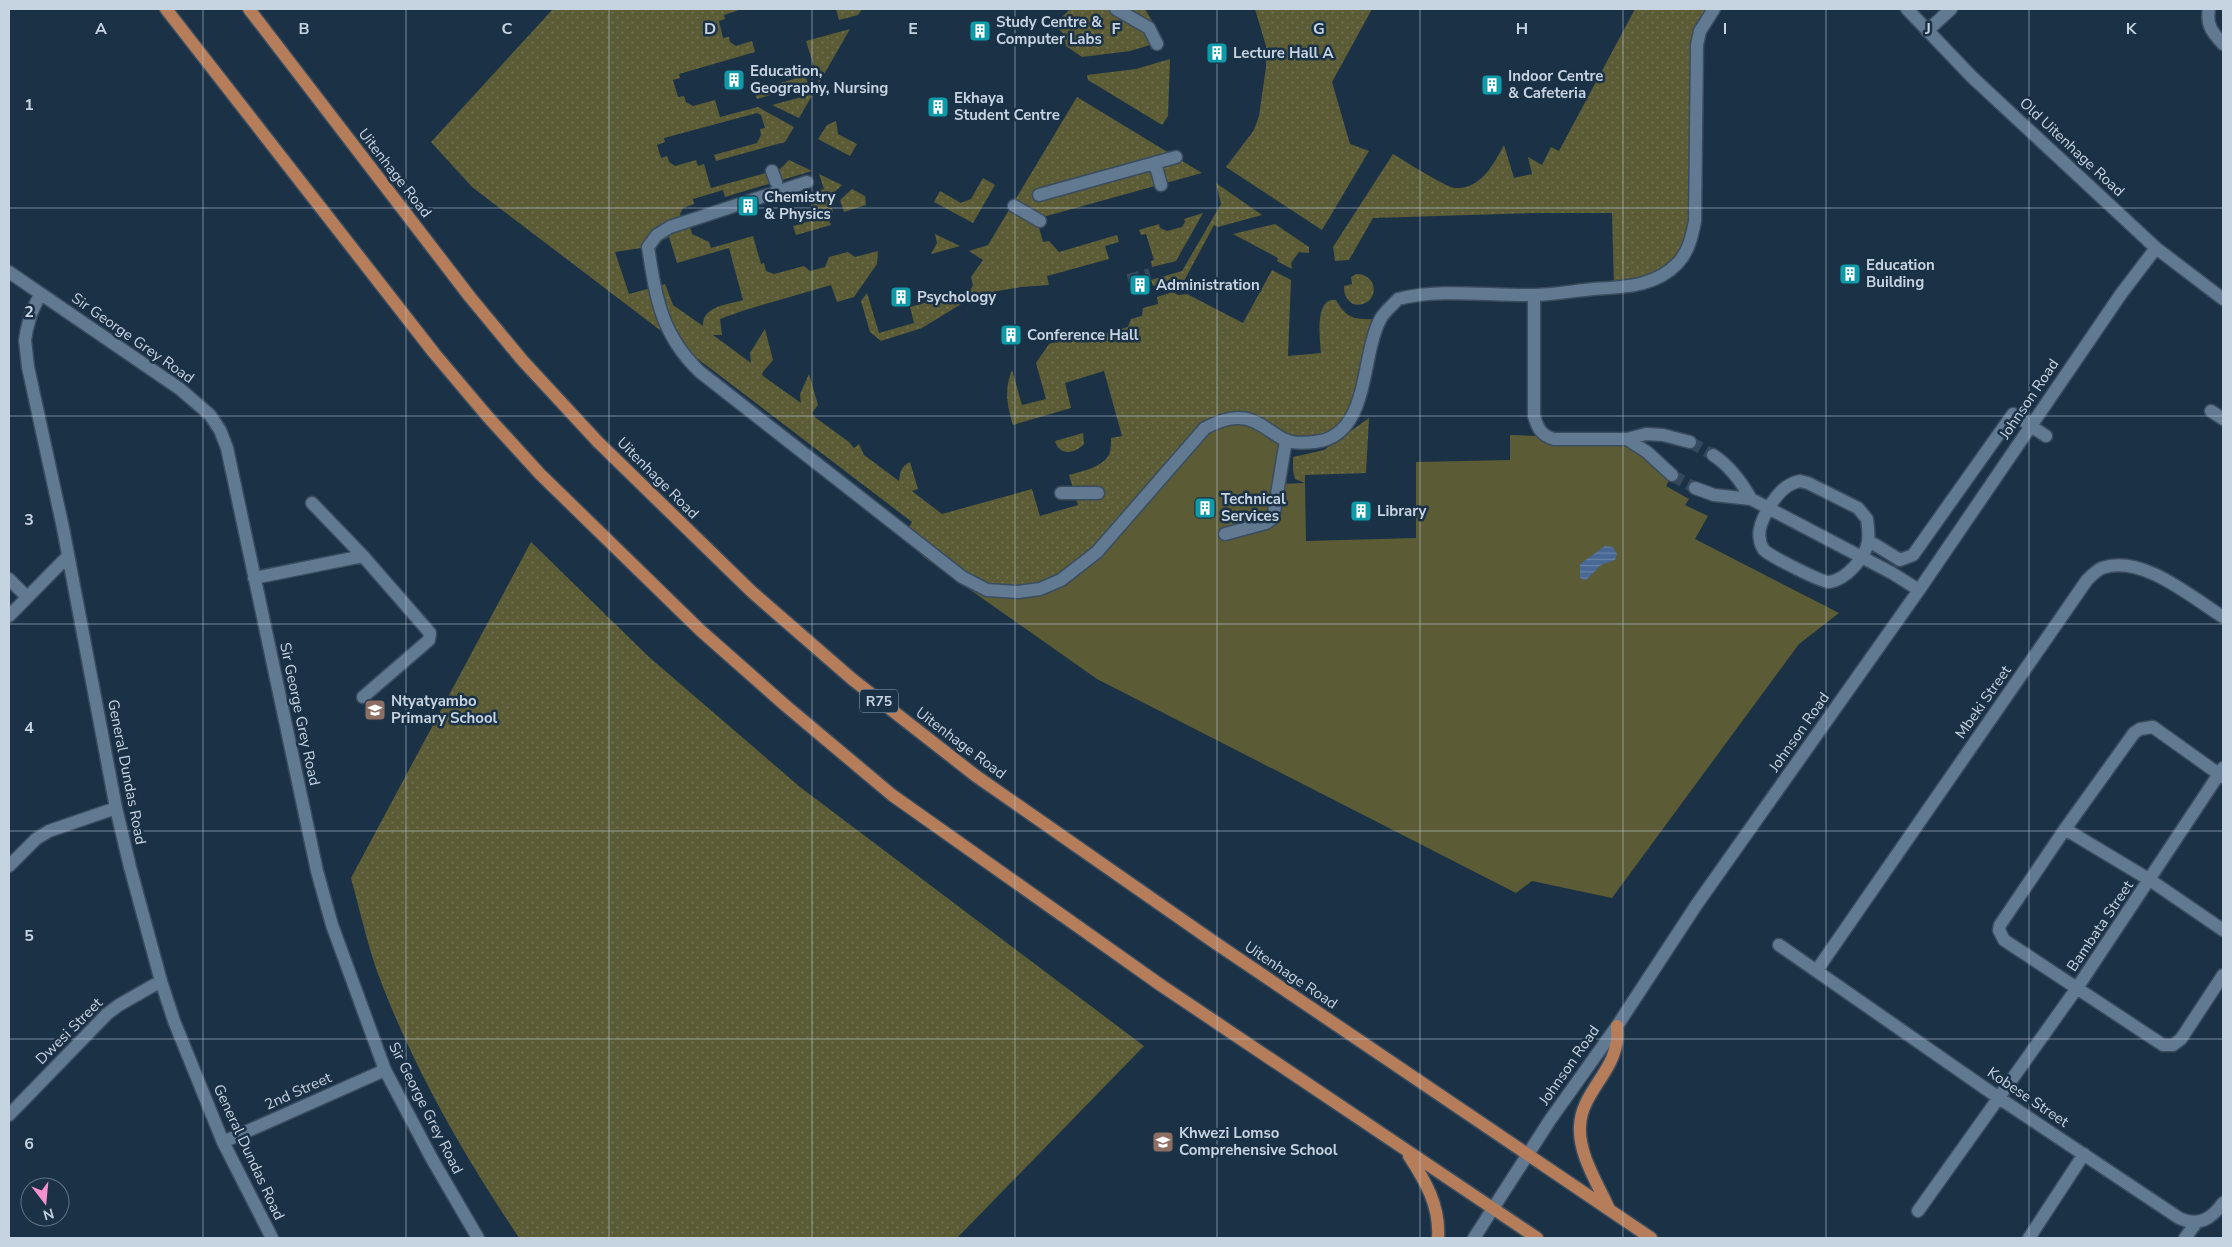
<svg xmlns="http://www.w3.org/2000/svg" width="2232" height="1247" viewBox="0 0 2232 1247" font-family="'Nunito Sans',sans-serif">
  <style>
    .grass { fill: url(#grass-dots); fill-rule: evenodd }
    .park { fill: #5b5c35 }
    .water { fill: url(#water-rules) }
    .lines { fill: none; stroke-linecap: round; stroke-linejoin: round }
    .minor-tunnel { stroke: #35495d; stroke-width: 12; stroke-dasharray: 12 6; stroke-linecap: butt }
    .minor-casing { stroke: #3a4c5f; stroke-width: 15 }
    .major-casing { stroke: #3a4c5f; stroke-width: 15 }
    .minor { stroke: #617991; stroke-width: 12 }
    .major { stroke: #b57d59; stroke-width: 12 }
    .grid { fill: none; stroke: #c6d3e1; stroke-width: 1; stroke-opacity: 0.55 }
    .labels { text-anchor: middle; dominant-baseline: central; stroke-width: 5; stroke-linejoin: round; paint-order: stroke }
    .shield { fill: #1b3146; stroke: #93a2b2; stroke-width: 1 }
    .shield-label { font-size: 14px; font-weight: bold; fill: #c6d3e1 }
    .poi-label { font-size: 15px; font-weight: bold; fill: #c6d3e1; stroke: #1b3146; text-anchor: start }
    .street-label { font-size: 15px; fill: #c6d3e1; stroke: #1b3146 }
    .grid-label { font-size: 16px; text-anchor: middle; font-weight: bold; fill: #c6d3e1; stroke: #1b3146; stroke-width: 5; stroke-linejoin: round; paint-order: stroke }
  </style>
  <defs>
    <pattern id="grass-dots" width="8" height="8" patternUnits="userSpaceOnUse" patternTransform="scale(1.25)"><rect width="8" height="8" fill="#5b5c35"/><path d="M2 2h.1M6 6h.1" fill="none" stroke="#717252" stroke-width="1.8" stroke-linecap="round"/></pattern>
    <pattern id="water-rules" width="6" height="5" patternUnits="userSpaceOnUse" patternTransform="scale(1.25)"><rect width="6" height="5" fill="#476795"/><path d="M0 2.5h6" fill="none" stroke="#6883a8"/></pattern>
  </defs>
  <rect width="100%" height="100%" fill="#1b3146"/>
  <path class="grass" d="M 553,9 L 742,9 L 724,15 L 725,19 L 719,21 L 723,38 L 729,37 L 730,42 L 736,46 L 752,41 L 755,52 L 679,74 L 680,78 L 673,80 L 678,97 L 684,96 L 686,102 L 693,106 L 715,100 L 720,117 L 758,107 L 794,127 L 785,142 L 716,161 L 714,155 L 757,143 L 761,135 L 760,129 L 765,128 L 761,115 L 757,113 L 664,138 L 665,142 L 657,145 L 661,158 L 667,156 L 669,162 L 675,166 L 696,160 L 698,166 L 704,164 L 711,188 L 780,169 L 789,160 L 812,171 L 725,197 L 723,190 L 693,199 L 694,204 L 683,208 L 680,214 L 684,229 L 690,227 L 692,234 L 709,242 L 711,248 L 753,236 L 761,264 L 764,263 L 766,271 L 774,274 L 804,266 L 810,271 L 825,267 L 829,257 L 848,252 L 855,257 L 878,251 L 877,264 L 854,297 L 837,302 L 831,285 L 745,310 L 720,319 L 722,335 L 713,335 L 751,363 L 750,353 L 765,329 L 773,360 L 762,373 L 763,376 L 801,403 L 800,394 L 809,374 L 818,405 L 812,413 L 816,418 L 849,442 L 854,448 L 859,444 L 864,455 L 899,481 C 900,471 901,467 910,462 L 918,489 L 912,491 L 942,514 L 1032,489 L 1040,516 L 1078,505 L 1069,475 C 1082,471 1101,468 1109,455 C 1111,451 1111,443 1111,438 L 1122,436 L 1104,371 L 1065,383 L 1071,408 L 1013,425 C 1007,405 1004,390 1012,370 L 1022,405 L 1046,399 L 1036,363 L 1049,344 L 1070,338 L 1077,342 L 1128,327 L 1131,319 L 1142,316 L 1143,308 L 1158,304 L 1157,297 L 1173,292 L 1178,295 L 1187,294 L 1243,323 L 1272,270 L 1291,280 L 1288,356 L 1321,353 C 1320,340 1314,297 1336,300 C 1348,322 1359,319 1381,319 L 1349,423 L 1132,511 L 1061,580 L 987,590 L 906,532 L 912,522 L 472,187 L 431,142 ZM 669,237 L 677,263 L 729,248 L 743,300 C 727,305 702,306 703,326 L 673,305 L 665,284 L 629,294 L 615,252 L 648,247 Z
    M 836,9 L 862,9 L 858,15 L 839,20 Z
    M 1070,9 L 1075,10 L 1077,9 L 1145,9 L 1164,41 L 1130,51 L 1082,57 L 1066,46 L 1063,33 L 1054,25 Z
    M 1255,9 L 1372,9 L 1332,82 L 1350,144 L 1369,151 L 1322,230 L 1226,167 L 1254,130 L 1259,116 L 1266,67 L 1266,46 Z
    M 1635,9 L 1714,9 L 1700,31 L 1692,239 L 1668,271 L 1614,287 L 1612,213 L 1532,213 L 1373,218 L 1349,260 L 1335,261 L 1333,247 L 1393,154 C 1403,160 1447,188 1455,188 C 1480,190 1494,164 1504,145 L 1514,178 L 1532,174 L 1528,157 L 1542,165 L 1551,147 L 1559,151 Z
    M 850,29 L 819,83 L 806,41 Z
    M 1170,59 L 1168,116 L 1162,125 L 1088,80 L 1087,75 L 1136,69 Z
    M 802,63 L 808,84 L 757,99 L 754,90 L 794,79 L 798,73 L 796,65 Z
    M 813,94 L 799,118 L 772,105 Z
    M 1077,97 L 1202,173 L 1043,217 L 1038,224 L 1043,242 L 1049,241 L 1059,252 L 1117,235 L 1119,242 L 1105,246 L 1109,259 L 1047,276 L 1049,285 L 1021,287 L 981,294 L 966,301 L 922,328 L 881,341 L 870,332 L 861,301 L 867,293 L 879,333 L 914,323 L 910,307 L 934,300 L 935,304 L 968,294 L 973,285 L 971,277 L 983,260 L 969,251 L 988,245 Z
    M 836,121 L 838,134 L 857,144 L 850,156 L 818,139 L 827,125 Z
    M 819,174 L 842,185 L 828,198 L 833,211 L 829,220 L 831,225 L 796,235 L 793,226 L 817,219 L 813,205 L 818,196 L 816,191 L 824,189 Z
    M 983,178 L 995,185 L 973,223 L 934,202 L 940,191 L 961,203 L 971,199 Z
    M 1216,183 L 1262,215 L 1218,227 L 1214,225 L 1184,281 L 1176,282 L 1172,280 L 1153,286 L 1151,280 L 1182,271 L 1221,204 Z
    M 852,189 L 865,196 L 866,205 L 844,212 L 840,200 Z
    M 1203,213 L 1176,261 L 1152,267 L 1151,261 L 1154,260 L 1146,234 L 1141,235 L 1139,230 L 1159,224 L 1160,228 L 1167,231 L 1182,227 L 1185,222 L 1184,219 Z
    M 1275,224 L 1309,247 L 1309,253 L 1299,252 L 1291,263 L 1292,269 L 1277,261 L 1278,258 L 1233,234 Z
    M 935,234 L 960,246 L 931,254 L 937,243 Z
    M 1356,274 C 1382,274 1378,310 1353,304 C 1346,299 1344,295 1344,286 L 1352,284 L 1351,277 Z
    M 1369,418 L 1366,473 L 1305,475 L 1305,483 L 1295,479 L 1293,470 L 1293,457 L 1324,450 Z
    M 1083,433 L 1084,444 C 1075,454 1059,456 1055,441 Z
    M 531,542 L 649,657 L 800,787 L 1144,1046 L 957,1238 L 519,1238 C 466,1158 418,1077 383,987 C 369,953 361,914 351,878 Z"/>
  <path class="park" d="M 1238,417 L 1286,440 L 1280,484 L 1305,483 L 1306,541 L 1416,538 L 1416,462 L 1510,460 L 1510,435 L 1627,439 L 1672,475 L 1666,486 L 1689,499 L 1685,505 L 1708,516 L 1695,539 L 1839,613 L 1799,644 L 1612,898 L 1532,881 L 1516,893 L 1097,679 L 922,556 L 929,551 L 962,577 L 1018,592 L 1080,566 L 1205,428 Z"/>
  <path class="water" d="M 1605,546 L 1613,547 L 1617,554 L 1615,560 L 1601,565 L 1586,580 L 1580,578 L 1580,564 Z"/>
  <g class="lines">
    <path class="minor-tunnel" d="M 1128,280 L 1150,274
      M 1690,442 L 1713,455
      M 1672,475 L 1695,488"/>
    <g class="minor-casing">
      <path id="minor" d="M 1116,9 L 1149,28 L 1157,44
        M 1907,9 L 1972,77 L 2156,248 L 2223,299
        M 2209,9 C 2206,25 2212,32 2223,44
        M 1927,31 L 1951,9
        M 1155,163 L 1161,185
        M 772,171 L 776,182
        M 807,182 L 670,227 L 657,235 L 648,247 C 656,298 661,335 700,372 L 962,577 L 987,590 L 1018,592 L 1040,589 L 1061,580 L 1097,552 L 1205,428 C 1215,423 1226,418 1237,418 C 1256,417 1269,432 1285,440 C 1294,444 1306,443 1315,442 C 1371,436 1360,355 1381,318 C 1385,311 1393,305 1398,299 C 1441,288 1488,296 1532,295 C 1552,295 1573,291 1593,289 C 1624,287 1655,287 1678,263 C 1689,251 1692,236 1695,221 L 1697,45 L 1700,31 L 1714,9
        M 1039,195 L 1176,157
        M 1014,206 L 1040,221
        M 9,272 L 180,389 L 210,415 L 220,430 L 227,448 L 317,871 L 332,925 L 385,1070 L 432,1159 L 478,1238
        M 40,294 L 31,314 L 27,329 L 25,340 L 28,367 L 63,528 L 116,808 L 130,867 L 161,981 L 174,1021 L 223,1142 L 272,1238
        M 1534,295 L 1534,416 C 1538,429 1541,435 1554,439 L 1627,439 L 1646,434 L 1663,435 L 1690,442
        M 2211,411 L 2223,419
        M 1627,439 L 1647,452 L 1672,475
        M 1713,455 C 1730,466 1741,481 1751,499
        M 1800,481 L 1808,483 L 1858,508 L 1867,519 C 1868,526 1869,535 1868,542 C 1865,558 1846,580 1829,582 C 1821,582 1770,556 1764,550 C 1762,547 1760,543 1760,540 C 1757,529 1764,517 1769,507 C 1777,495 1785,484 1800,481 Z
        M 1695,488 L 1714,495 L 1751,499 L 1892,573 L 1919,590
        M 1061,493 L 1098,493
        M 312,503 L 363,556 L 430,633 L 429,640 L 363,697
        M 1225,534 L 1266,523 L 1273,518 L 1286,440
        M 1874,544 L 1900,560 L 1913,555 L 2013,414 L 2046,436
        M 254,578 L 363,556
        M 9,579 L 27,597
        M 9,616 L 68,556
        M 2223,777 L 2153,727 L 2140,729 L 2134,733 L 2065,829 L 2000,925 L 1999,930 L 2004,940 L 2163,1045 L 2173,1045 L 2181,1039 L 2223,975
        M 2065,829 L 2150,880 L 2223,930
        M 9,866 L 36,839 L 49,831 L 116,808
        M 1779,945 L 1999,1098 L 2179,1218 C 2199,1227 2211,1219 2223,1203
        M 1817,970 L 2087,580 C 2091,576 2097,570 2102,568 C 2142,554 2191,597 2223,617
        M 9,1115 L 107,1014 L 119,1005 L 161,981
        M 223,1142 L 385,1070
        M 1918,1211 L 2077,988 L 2223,768
        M 1474,1238 L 1550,1120 L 1617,1026 L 1697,904 L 1919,590 L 2121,294 L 2156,248
        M 2029,1238 L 2084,1154
        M 2185,1238 L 2196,1223"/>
    </g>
    <g class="major-casing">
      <path id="major" d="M 166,9 L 434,353 L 488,417 L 540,474 L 700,630 L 786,706 L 892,795 L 1162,986 L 1537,1238
        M 249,9 L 470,297 L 523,361 L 598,442 L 752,592 L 852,679 L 976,776 L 1214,942 L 1651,1238
        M 1409,1156 C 1426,1182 1440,1206 1438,1238
        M 1609,1209 C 1598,1184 1578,1154 1580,1126 C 1581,1095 1611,1074 1616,1045 C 1618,1039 1617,1032 1617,1026"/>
    </g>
    <use href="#minor" class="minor"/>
    <use href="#major" class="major"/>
  </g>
  <path class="grid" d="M 203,9 L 203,1238M 406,9 L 406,1238M 609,9 L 609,1238M 812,9 L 812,1238M 1015,9 L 1015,1238M 1217,9 L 1217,1238M 1420,9 L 1420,1238M 1623,9 L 1623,1238M 1826,9 L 1826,1238M 2029,9 L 2029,1238M 9,208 L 2223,208M 9,416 L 2223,416M 9,624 L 2223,624M 9,831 L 2223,831M 9,1039 L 2223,1039"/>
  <defs>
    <g id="building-square" transform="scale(1.125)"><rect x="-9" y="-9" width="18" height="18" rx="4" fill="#0f9aa8" stroke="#1b3146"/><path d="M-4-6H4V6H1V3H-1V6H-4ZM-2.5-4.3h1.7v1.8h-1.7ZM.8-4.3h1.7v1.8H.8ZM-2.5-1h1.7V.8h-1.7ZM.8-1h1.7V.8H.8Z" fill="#fff"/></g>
    <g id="school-square" transform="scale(1.125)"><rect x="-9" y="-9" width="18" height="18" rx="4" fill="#8d6e63" stroke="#1b3146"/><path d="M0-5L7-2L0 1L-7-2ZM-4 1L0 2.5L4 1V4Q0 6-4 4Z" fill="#fff"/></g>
  </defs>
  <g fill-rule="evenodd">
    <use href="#building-square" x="980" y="31"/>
    <use href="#building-square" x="1217" y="53"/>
    <use href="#building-square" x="734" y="80"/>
    <use href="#building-square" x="1492" y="85"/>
    <use href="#building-square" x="938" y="107"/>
    <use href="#building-square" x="748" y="206"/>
    <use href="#building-square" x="1850" y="274"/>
    <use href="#building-square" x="1140" y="285"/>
    <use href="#building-square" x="901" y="297"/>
    <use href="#building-square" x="1011" y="335"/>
    <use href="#building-square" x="1205" y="508"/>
    <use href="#building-square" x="1361" y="511"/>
    <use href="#school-square" x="375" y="710"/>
    <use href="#school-square" x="1163" y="1142"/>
  </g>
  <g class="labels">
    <rect class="shield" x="860" y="689.5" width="38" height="23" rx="4"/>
    <g class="shield-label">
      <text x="879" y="701">R75</text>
    </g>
    <g class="poi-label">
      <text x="996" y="22">Study Centre &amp;<tspan x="996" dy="17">Computer Labs</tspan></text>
      <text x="1233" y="53">Lecture Hall A</text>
      <text x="750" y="71">Education,<tspan x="750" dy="17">Geography, Nursing</tspan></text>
      <text x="1508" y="76">Indoor Centre<tspan x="1508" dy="17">&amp; Cafeteria</tspan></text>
      <text x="954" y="98">Ekhaya<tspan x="954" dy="17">Student Centre</tspan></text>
      <text x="764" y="197">Chemistry<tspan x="764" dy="17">&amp; Physics</tspan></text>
      <text x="1866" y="265">Education<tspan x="1866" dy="17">Building</tspan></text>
      <text x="1156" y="285">Administration</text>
      <text x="917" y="297">Psychology</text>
      <text x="1027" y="335">Conference Hall</text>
      <text x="1221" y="499">Technical<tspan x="1221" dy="17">Services</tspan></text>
      <text x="1377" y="511">Library</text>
      <text x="391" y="701">Ntyatyambo<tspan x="391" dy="17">Primary School</tspan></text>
      <text x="1179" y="1133">Khwezi Lomso<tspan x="1179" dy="17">Comprehensive School</tspan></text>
    </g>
    <g class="street-label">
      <text transform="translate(2072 147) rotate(43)">Old Uitenhage Road</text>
      <text transform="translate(395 173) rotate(52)">Uitenhage Road</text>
      <text transform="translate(133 338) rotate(35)">Sir George Grey Road</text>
      <text transform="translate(2029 399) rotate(-56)">Johnson Road</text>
      <text transform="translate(658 478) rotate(45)">Uitenhage Road</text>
      <text transform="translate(1983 702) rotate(-55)">Mbeki Street</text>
      <text transform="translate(300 714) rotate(78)">Sir George Grey Road</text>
      <text transform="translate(1799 732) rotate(-55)">Johnson Road</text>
      <text transform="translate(961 743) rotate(37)">Uitenhage Road</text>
      <text transform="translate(127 772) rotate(79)">General Dundas Road</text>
      <text transform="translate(2100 926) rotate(-56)">Bambata Street</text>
      <text transform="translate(1291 975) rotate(34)">Uitenhage Road</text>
      <text transform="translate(69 1031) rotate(-45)">Dwesi Street</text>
      <text transform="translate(1569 1065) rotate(-55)">Johnson Road</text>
      <text transform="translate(298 1091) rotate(-24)">2nd Street</text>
      <text transform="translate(2028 1097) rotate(34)">Kobese Street</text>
      <text transform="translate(426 1108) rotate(63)">Sir George Grey Road</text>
      <text transform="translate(249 1152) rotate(65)">General Dundas Road</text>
    </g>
  </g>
  <g class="grid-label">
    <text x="101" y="34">A</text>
    <text x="304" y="34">B</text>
    <text x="507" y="34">C</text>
    <text x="710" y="34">D</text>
    <text x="913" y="34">E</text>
    <text x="1116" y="34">F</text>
    <text x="1319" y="34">G</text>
    <text x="1522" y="34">H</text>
    <text x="1725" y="34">I</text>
    <text x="1928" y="34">J</text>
    <text x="2131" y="34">K</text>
    <text x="29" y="110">1</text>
    <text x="29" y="317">2</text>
    <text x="29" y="525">3</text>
    <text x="29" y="733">4</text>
    <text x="29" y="941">5</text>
    <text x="29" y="1149">6</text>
  </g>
  <rect width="2232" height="1247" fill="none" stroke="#c6d3e1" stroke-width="20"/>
  <g transform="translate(45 1202) rotate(164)"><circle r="24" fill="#1b3146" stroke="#5f7284"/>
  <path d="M0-4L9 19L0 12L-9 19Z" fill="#f790cf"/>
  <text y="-8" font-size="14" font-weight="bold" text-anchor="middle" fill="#c6d3e1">N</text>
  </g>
</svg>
